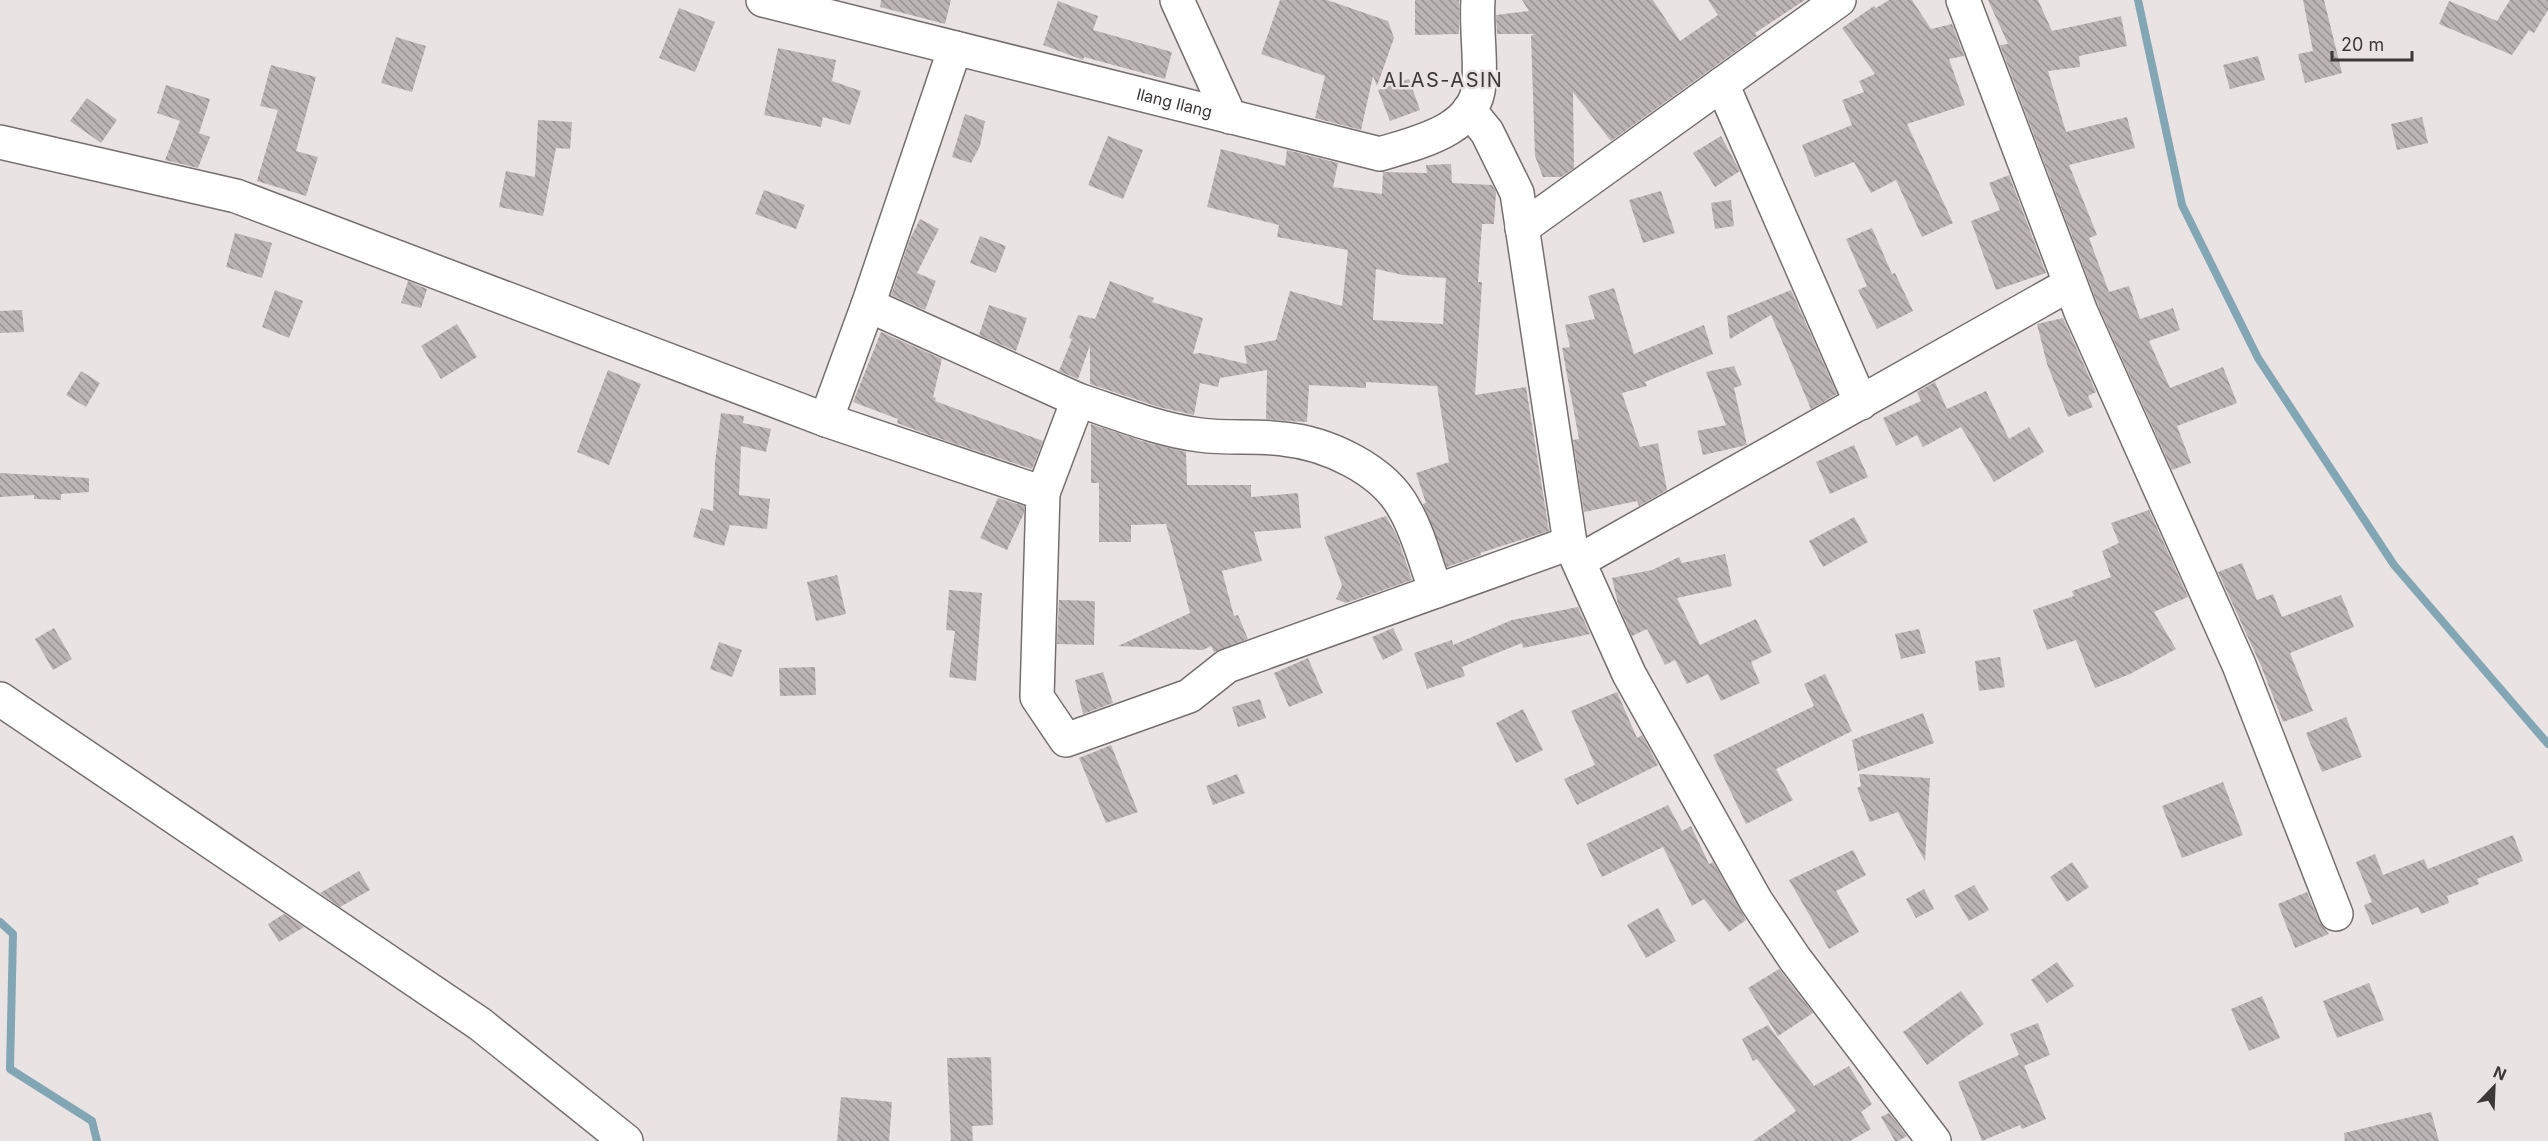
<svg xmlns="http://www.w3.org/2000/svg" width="2548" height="1141" viewBox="0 0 2548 1141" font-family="Inter,sans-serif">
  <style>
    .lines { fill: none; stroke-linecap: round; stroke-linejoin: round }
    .stream { stroke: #83a6b5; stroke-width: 8 }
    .building { fill: url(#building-back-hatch); fill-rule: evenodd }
    .minor-casing { stroke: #766f6f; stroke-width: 36 }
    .minor { stroke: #fff; stroke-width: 33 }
    .labels { text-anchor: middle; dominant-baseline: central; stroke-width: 5; stroke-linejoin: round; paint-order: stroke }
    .street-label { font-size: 16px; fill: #3c3939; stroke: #eae3e3 }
    .quarter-label { font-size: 20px; letter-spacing: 1.5px; fill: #3c3939; stroke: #eae3e3 }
  </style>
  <defs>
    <pattern id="building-back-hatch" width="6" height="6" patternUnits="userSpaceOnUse" patternTransform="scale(1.5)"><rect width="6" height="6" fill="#bbb4b4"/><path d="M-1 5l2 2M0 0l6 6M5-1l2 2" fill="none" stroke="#999393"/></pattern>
  </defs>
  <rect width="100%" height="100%" fill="#eae3e3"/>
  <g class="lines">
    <path class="stream" d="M 2138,0 L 2182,205 L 2258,358 L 2394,565 L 2548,744
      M 0,922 L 13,934 L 10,1069 L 92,1121 L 97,1141"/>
  </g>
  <path class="building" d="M 881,0 L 951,0 L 945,24 L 880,7 Z
    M 1280,0 L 1327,0 L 1388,21 L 1394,38 L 1377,86 L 1373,76 L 1361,130 L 1315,118 L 1325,76 L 1261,54 Z
    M 1415,0 L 1459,0 L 1459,34 L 1415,35 Z
    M 1522,0 L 1653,0 L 1680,41 L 1718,15 L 1708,0 L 1805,0 L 1755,33 L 1757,36 L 1611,141 L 1573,92 L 1574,168 L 1561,177 L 1543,177 L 1535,156 L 1531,36 L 1535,34 L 1497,34 L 1496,15 L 1529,11 Z
    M 1889,0 L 1912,0 L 1931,29 L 1952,24 L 1964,56 L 1949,59 L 1965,105 L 1907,124 L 1953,223 L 1922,237 L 1896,180 L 1871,193 L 1854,162 L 1815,177 L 1802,145 L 1852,125 L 1842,100 L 1864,92 L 1859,81 L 1875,74 L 1842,28 L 1874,6 L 1876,8 Z
    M 1988,0 L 2038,0 L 2052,31 L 2121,16 L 2127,46 L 2079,56 L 2080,67 L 2048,71 L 2066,132 L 2127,117 L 2135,148 L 2069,165 L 2097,235 L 2089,238 L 2109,292 L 2129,286 L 2140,319 L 2173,308 L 2180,330 L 2149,341 L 2170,388 L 2223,367 L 2237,403 L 2177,426 L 2191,463 L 2172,470 L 2098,305 L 2000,45 L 2008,44 Z
    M 2303,0 L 2324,0 L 2342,73 L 2305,83 L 2298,54 L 2313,51 Z
    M 2510,0 L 2548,0 L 2548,10 L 2534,33 L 2529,30 L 2512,55 L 2439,24 L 2449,1 L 2497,21 Z
    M 1058,1 L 1098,16 L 1093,30 L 1172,52 L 1165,79 L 1084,57 L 1083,60 L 1043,45 Z
    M 679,8 L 715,22 L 695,72 L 659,58 Z
    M 396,37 L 426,46 L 412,92 L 381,83 Z
    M 778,48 L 836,60 L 832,81 L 861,91 L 850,125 L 823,117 L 821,127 L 764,115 Z
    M 2258,56 L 2265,80 L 2230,89 L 2223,65 Z
    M 271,65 L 316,77 L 296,151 L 318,157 L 306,196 L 257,181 L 278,110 L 260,106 Z
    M 1409,79 L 1420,110 L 1390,121 L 1378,90 Z
    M 166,85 L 210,99 L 199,133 L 210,137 L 198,168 L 165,160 L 180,121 L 157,113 Z
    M 87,98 L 117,120 L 101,143 L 70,121 Z
    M 965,114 L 985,121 L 980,146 L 971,163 L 952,157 Z
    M 2422,117 L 2428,143 L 2397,150 L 2391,124 Z
    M 538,120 L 572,122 L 570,149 L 556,148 L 543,216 L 499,207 L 506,171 L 535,177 Z
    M 1108,136 L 1143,150 L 1123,199 L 1088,185 Z
    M 1721,136 L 1740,171 L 1715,187 L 1693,153 Z
    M 1221,149 L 1285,166 L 1287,150 L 1338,163 L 1333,187 L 1382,194 L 1383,172 L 1427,173 L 1426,165 L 1451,164 L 1452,183 L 1492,185 L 1496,192 L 1494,224 L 1482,224 L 1478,282 L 1482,282 L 1475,395 L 1526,387 L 1549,531 L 1480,553 L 1481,555 L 1447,567 L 1423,504 L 1426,503 L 1416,473 L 1449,462 L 1437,386 L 1366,382 L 1366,388 L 1309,385 L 1307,422 L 1288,421 L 1266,419 L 1267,370 L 1220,378 L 1218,387 L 1200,383 L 1194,415 L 1159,407 L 1090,384 L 1090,345 L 1078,379 L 1059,371 L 1072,339 L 1069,338 L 1078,315 L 1095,319 L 1110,281 L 1154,298 L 1152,302 L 1203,318 L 1193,354 L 1200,353 L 1247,364 L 1244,346 L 1276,340 L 1290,291 L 1342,306 L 1348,250 L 1277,237 L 1279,225 L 1207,207 ZM 1376,269 L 1403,275 L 1446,278 L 1443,324 L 1373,320 Z
    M 2009,175 L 2046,273 L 1996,290 L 1971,221 L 2000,210 L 1989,183 Z
    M 764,190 L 805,205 L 796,229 L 755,214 Z
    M 1661,191 L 1675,233 L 1643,243 L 1629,200 Z
    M 1731,200 L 1734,226 L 1715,229 L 1711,203 Z
    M 920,219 L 939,229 L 917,273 L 936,281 L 925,310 L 891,295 L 910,239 Z
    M 1872,228 L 1892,274 L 1895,273 L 1913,311 L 1877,329 L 1858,290 L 1867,286 L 1846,239 Z
    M 235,233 L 272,243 L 262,278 L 226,267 Z
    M 980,236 L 1006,246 L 996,273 L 970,263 Z
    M 408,281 L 427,289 L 421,308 L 401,303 Z
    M 1614,288 L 1634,354 L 1704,325 L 1713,354 L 1645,382 L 1647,386 L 1622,393 L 1640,447 L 1658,443 L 1667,490 L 1639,506 L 1637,501 L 1584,512 L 1573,440 L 1579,439 L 1562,348 L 1570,347 L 1565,325 L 1595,319 L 1588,296 Z
    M 275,290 L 303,301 L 289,338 L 262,327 Z
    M 1791,290 L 1837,394 L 1811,409 L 1771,315 L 1730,339 L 1727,316 Z
    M 989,305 L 1027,318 L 1016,351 L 979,335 Z
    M 22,310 L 24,332 L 0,333 L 0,311 Z
    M 2063,318 L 2096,392 L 2088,396 L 2093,407 L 2068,417 L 2047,364 L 2037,324 Z
    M 457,324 L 477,357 L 441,379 L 421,346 Z
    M 881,332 L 942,359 L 933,397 L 936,398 L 935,401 L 1043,441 L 1032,469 L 929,435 L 897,423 L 898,419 L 853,402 Z
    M 1734,366 L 1742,385 L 1734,388 L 1747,445 L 1703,455 L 1697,431 L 1726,425 L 1706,372 Z
    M 608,370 L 641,384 L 609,465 L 577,452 Z
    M 81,371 L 100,383 L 86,407 L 66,395 Z
    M 1935,382 L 1947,409 L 1986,391 L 2009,439 L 2029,427 L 2044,452 L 1994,482 L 1961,427 L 1923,447 L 1917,435 L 1896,446 L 1883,418 L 1921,401 L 1917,392 Z
    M 721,413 L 744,416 L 743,423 L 771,429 L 766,452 L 741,446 L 739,495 L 770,499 L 767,529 L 730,525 L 724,546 L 693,537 L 701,508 L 713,511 L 715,463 Z
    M 1091,424 L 1148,443 L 1186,452 L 1187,485 L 1251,485 L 1251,497 L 1298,493 L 1301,528 L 1254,532 L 1262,561 L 1222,571 L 1234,616 L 1238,615 L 1248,639 L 1214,652 L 1211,646 L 1203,650 L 1118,646 L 1190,613 L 1166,524 L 1131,525 L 1131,542 L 1099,542 L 1099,483 L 1091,483 Z
    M 1854,445 L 1868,477 L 1830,494 L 1816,462 Z
    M 0,473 L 89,478 L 89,492 L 61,494 L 61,500 L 34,499 L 34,495 L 0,497 Z
    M 998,498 L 1024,506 L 1024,513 L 1007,550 L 980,538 Z
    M 2149,510 L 2188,597 L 2154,612 L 2176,649 L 2130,674 L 2095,688 L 2076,640 L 2047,650 L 2033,610 L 2074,596 L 2072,591 L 2111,577 L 2102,551 L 2119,543 L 2111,523 Z
    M 1386,516 L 1397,536 L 1412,580 L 1346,603 L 1336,599 L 1342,585 L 1324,537 Z
    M 1854,517 L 1868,542 L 1823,567 L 1809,541 Z
    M 1725,554 L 1732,586 L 1677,598 L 1700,645 L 1756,619 L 1772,652 L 1751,662 L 1760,683 L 1721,701 L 1708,674 L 1687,684 L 1675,660 L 1665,665 L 1647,629 L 1632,636 L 1618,604 L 1612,578 L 1652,570 L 1679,557 L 1682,563 Z
    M 2242,563 L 2257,600 L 2273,594 L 2282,617 L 2341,595 L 2354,627 L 2290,653 L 2313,711 L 2283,722 L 2261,666 L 2218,572 Z
    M 837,575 L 846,614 L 816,621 L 807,582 Z
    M 949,590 L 982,593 L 976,681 L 949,677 L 955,631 L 946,630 Z
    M 1059,600 L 1095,601 L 1094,645 L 1057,644 Z
    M 1578,607 L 1590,634 L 1523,648 L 1522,643 L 1462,667 L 1465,676 L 1427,689 L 1414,653 L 1452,640 L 1453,645 L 1512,620 Z
    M 54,628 L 72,659 L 53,670 L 35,639 Z
    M 1393,628 L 1403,650 L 1383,660 L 1372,637 Z
    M 1919,629 L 1926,653 L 1901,659 L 1895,634 Z
    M 719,642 L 742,650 L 732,677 L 710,669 Z
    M 2000,657 L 2005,687 L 1979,691 L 1975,661 Z
    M 1308,658 L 1323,693 L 1289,707 L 1274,673 Z
    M 815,667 L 816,695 L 780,696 L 779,668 Z
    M 1103,672 L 1113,703 L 1083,714 L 1075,680 Z
    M 1825,674 L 1852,731 L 1776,769 L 1793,800 L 1746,824 L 1713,755 L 1814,706 L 1804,684 Z
    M 1617,692 L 1637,738 L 1642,735 L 1658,765 L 1577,805 L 1564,779 L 1595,765 L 1571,711 Z
    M 1260,699 L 1266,718 L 1238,727 L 1232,707 Z
    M 1523,709 L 1543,750 L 1516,763 L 1496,723 Z
    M 1923,713 L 1934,743 L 1858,771 L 1852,740 Z
    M 2346,717 L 2362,757 L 2322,772 L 2306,733 Z
    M 1111,745 L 1138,812 L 1106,823 L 1079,758 Z
    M 1237,774 L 1245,793 L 1213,805 L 1206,786 Z
    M 1859,774 L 1930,778 L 1925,861 L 1898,812 L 1870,822 L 1857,788 L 1861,786 Z
    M 2223,782 L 2243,835 L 2182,858 L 2162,806 Z
    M 1668,805 L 1682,831 L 1691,826 L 1709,864 L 1713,862 L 1746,920 L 1729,932 L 1704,899 L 1692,906 L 1663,847 L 1602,877 L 1586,844 Z
    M 2513,835 L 2523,861 L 2477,879 L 2479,884 L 2447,896 L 2449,903 L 2421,914 L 2418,907 L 2372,925 L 2364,905 L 2372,902 L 2356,862 L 2375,854 L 2383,875 L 2424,859 L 2428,869 Z
    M 1853,850 L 1866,875 L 1836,891 L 1859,932 L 1829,949 L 1789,880 Z
    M 2072,862 L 2089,887 L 2067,902 L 2050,877 Z
    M 359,871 L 370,890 L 340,907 L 320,893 Z
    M 1974,885 L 1989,910 L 1969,921 L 1954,896 Z
    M 1924,889 L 1934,909 L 1916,918 L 1906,899 Z
    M 2307,892 L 2319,921 L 2329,934 L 2295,948 L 2278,904 Z
    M 1658,908 L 1676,941 L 1646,958 L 1627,925 Z
    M 284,914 L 304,927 L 279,942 L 268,924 Z
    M 2057,962 L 2074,986 L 2047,1003 L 2031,980 Z
    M 1779,969 L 1813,1013 L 1778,1036 L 1748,988 Z
    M 2369,983 L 2384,1020 L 2337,1038 L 2323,1001 Z
    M 1961,991 L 1984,1024 L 1927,1065 L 1903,1032 Z
    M 2262,996 L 2280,1038 L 2249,1051 L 2231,1009 Z
    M 2038,1023 L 2050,1055 L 2024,1066 L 2046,1119 L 2022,1129 L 2020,1125 L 1982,1141 L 1958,1082 L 2019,1055 L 2010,1034 Z
    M 1768,1025 L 1814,1086 L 1849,1066 L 1872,1104 L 1861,1112 L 1871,1129 L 1850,1141 L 1753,1141 L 1796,1111 L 1757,1059 L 1753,1061 L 1742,1039 Z
    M 991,1057 L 993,1125 L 972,1126 L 973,1141 L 951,1141 L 947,1058 Z
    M 841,1097 L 892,1102 L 889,1141 L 837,1141 Z
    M 2431,1112 L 2439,1141 L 2345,1141 L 2344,1133 Z
    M 1889,1113 L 1907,1136 L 1898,1141 L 1895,1141 L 1881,1117 Z"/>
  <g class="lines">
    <g class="minor-casing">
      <g id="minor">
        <path id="s1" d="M 763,0 L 1380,154 C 1415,143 1476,131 1479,84 C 1481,56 1476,28 1478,0"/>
        <path d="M 1177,0 L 1230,117"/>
        <path d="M 1963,0 L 2081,312 L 2239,665 L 2336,914"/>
        <path d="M 1722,84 L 1861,403"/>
        <path d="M 1469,110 L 1487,132 L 1517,193 L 1570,543 L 1629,674 L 1756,901 L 1795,959 L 1934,1141"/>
        <path d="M 0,142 L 236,196 L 826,420 L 1043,493"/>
        <path d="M 1522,228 L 1839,0"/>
        <path d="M 868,305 L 1078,400 L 1043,493 L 1037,697 L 1066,740 L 1189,696 L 1227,666 L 1570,543"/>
        <path d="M 1078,400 C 1118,413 1159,430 1200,435 C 1228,439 1255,435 1283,439 C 1326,443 1384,469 1405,510 C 1419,534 1426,565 1436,591"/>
        <path d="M 826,420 L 868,305 L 955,48"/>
        <path d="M 1579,561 L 2070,284"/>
        <path d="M 0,699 L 480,1024 L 626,1141"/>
      </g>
    </g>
    <use href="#minor" class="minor"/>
  </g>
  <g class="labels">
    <g class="street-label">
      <text stroke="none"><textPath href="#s1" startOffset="424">Ilang Ilang</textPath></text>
    </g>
    <g class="quarter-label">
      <text x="1443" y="80">ALAS-ASIN</text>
    </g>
  </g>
  <g transform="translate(2494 1087) rotate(23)" stroke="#eae3e3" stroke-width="4.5" paint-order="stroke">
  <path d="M0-4.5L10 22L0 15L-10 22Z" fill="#3c3939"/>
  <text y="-9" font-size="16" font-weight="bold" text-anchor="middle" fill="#3c3939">N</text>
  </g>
  <path d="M2332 51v9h80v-9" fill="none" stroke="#3c3939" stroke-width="3"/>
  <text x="2341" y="51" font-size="18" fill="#3c3939" stroke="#eae3e3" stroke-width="4.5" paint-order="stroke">20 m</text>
</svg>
